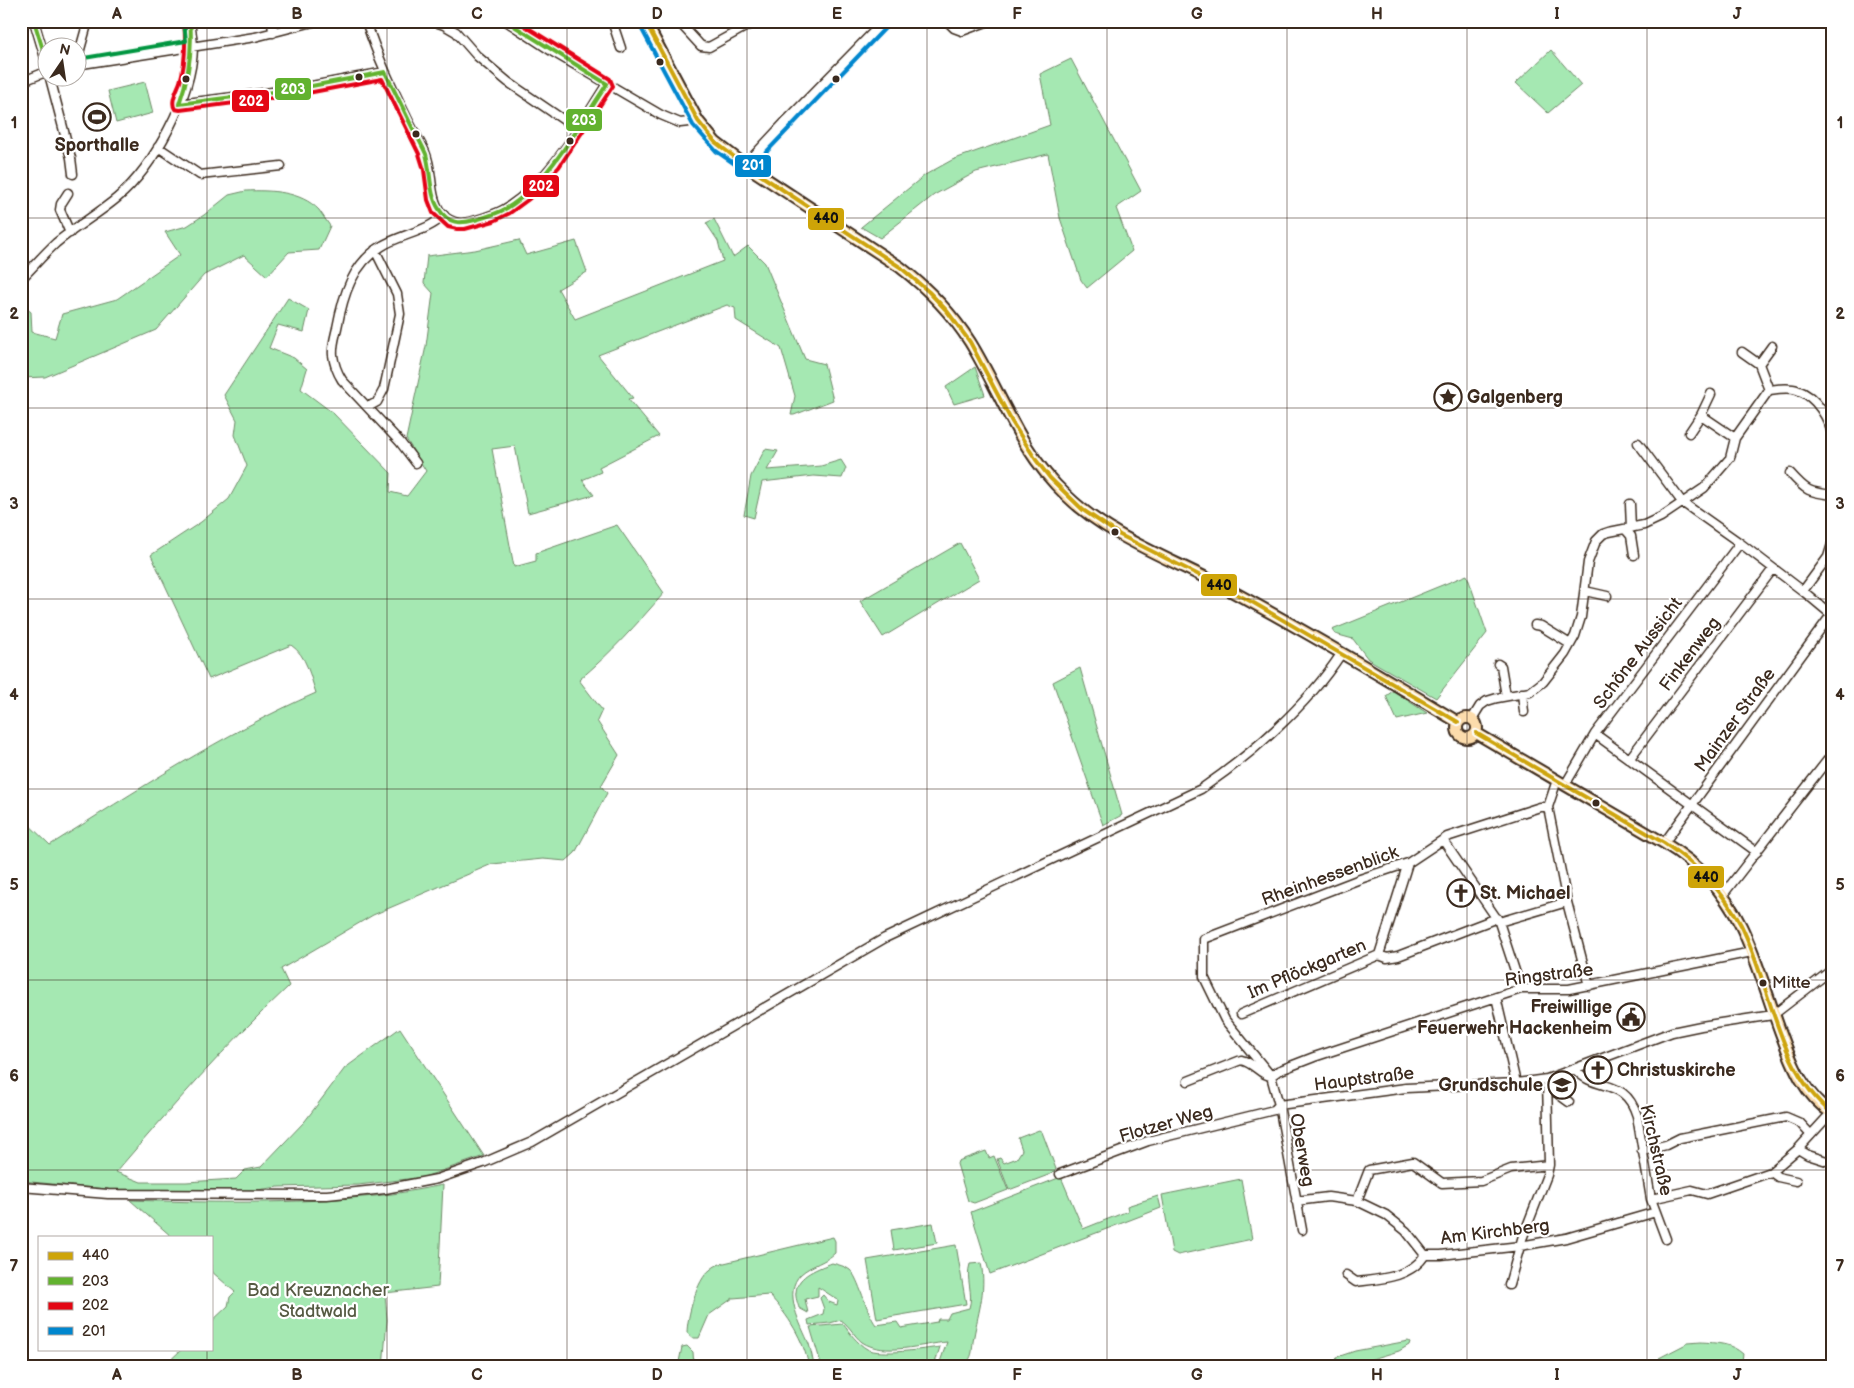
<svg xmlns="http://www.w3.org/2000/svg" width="1854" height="1388" viewBox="0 0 1854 1388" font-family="'Balsamiq Sans',sans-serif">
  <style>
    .green { fill: #a5e8b2; stroke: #708968 }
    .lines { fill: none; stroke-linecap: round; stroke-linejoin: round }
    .minor-casing { stroke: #3b2a1e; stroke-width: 11 }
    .major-casing { stroke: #3b2a1e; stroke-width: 14 }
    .minor { stroke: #fff; stroke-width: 8 }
    .major { stroke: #fcdcac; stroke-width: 10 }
    .bus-1-casing { stroke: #fff; stroke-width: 8 }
    .bus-2-casing { stroke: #fff; stroke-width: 8 }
    .bus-3-casing { stroke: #fff; stroke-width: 8 }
    .bus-4-casing { stroke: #fff; stroke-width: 8 }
    .bus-5-casing { stroke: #fff; stroke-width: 8 }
    .bus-1 { stroke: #cea408; stroke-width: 4 }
    .bus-2 { stroke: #62b22f; stroke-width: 4 }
    .bus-3 { stroke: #e30613; stroke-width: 4 }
    .bus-4 { stroke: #0086ce; stroke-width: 4 }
    .bus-5 { stroke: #009641; stroke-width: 4 }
    .grid { fill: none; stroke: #3b2a1e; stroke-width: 1; stroke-opacity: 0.55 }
    .bus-dot { fill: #3b2a1e; stroke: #fff; stroke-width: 2 }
    .labels { text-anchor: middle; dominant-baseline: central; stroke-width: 4.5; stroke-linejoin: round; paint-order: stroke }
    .bus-label { font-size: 17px; fill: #3b2a1e; stroke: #fff; text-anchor: start }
    .poi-label { font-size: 18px; font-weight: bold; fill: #3b2a1e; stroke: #fff; text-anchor: start }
    .street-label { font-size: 18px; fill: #3b2a1e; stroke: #fff }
    .park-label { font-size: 18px; fill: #565a43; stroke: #fff }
    .line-badge { stroke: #fff; stroke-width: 2 }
    .badge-label { font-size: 14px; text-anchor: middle; font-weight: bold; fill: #fff }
    .pale-badge-label { font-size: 14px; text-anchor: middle; font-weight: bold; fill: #111 }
    .neatline { fill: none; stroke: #3b2a1e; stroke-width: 2 }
    .grid-label { font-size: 16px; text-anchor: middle; font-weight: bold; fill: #3b2a1e }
  </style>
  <rect width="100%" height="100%" fill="#fff"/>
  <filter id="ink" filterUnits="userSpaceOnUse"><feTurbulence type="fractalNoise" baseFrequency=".02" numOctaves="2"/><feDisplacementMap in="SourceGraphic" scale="10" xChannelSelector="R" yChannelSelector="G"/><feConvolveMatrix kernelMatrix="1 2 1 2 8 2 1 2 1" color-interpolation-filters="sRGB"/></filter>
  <g filter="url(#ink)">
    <path class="green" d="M 1551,50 L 1581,85 L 1548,113 L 1516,83 Z
      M 1071,59 L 1141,191 L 1116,208 L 1132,251 L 1087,288 L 1081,280 L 1060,218 L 1048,154 L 976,172 L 934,195 L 880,238 L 861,227 L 925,175 L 952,160 L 1050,125 L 1040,74 Z
      M 145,82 L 153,113 L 116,123 L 108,91 Z
      M 246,191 C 270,190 301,191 319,210 C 323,215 326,221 330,226 L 319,250 L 289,252 L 267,276 L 244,255 L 204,275 L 156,330 L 45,377 L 21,378 L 21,310 L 25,307 L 31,312 L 32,332 L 55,338 L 62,314 L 117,299 L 180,255 L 165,232 L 187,226 L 204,215 L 229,195 Z
      M 714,219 L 733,257 L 748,246 L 765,263 L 805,359 L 824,364 L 833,400 L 794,415 L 791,415 L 795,396 L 781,348 L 736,320 L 735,308 L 727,305 L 598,355 L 633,398 L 628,399 L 659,436 L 599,467 L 601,472 L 582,480 L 594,495 L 528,513 L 515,446 L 492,449 L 514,567 L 536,561 L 536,553 L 617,525 L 664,593 C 637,624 610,654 579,680 L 602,710 L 597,721 L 619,755 L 601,786 L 607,793 L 575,853 L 566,861 L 543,859 L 492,864 L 373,915 L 281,969 L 289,986 C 227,1044 171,1108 116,1172 L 141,1182 L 186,1182 L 236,1179 L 245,1170 L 261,1167 L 305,1121 L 345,1068 L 400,1028 L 484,1156 L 424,1177 L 358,1185 L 279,1187 L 249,1191 L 115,1190 L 21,1181 L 21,817 L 50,845 C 136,791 222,734 316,693 C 310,676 307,656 291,645 L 209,679 L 151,555 L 201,522 L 229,499 L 247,466 L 235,435 L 237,420 L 224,395 L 288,298 L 309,310 L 304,332 L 278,325 L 269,348 L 294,358 L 307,369 L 301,389 L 333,413 L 391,473 L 390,492 L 407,496 L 426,471 L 406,439 L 426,346 L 433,293 L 424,283 L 427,256 L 475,250 L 519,240 L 526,255 L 576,241 L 587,272 L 558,289 L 575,319 L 723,261 L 718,241 L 706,223 Z
      M 975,367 L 985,395 L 954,404 L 946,387 Z
      M 765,449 L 778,451 L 767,470 L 821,466 L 841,460 L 846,468 L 842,478 L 814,476 L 762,482 L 754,518 L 744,515 L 751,476 Z
      M 960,543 L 979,579 L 883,637 L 860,601 Z
      M 1467,575 L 1487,633 L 1436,698 L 1368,659 L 1353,639 L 1335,634 L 1332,630 Z
      M 1080,668 L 1122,815 L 1103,825 L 1053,682 Z
      M 1393,691 L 1427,713 L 1397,720 L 1386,696 Z
      M 1039,1130 L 1042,1132 L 1056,1169 L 1051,1174 L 1009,1190 L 997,1159 L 1000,1158 L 1004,1163 L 1017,1158 L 1022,1150 L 1018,1138 Z
      M 986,1151 L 989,1158 L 994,1156 L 1008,1190 L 974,1203 L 968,1201 L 957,1164 L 958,1161 Z
      M 1061,1177 L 1083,1229 L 1128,1211 L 1127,1206 L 1158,1196 L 1161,1208 L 990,1274 L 971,1212 Z
      M 1241,1179 L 1252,1239 L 1178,1255 L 1172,1252 L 1162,1195 Z
      M 443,1185 L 438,1287 L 385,1293 L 387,1320 L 383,1367 L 163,1367 L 182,1349 L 211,1349 L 211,1322 L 228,1306 L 230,1297 L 235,1292 L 211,1271 L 211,1237 L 172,1237 L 130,1200 C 211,1203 294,1204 375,1196 C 398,1194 421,1189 443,1185 Z
      M 933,1223 L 937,1243 L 894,1250 L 891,1230 Z
      M 833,1237 L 835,1241 L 835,1253 C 826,1262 811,1265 801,1274 C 782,1292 801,1325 809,1344 C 811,1351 813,1359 814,1367 L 809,1367 C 804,1340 788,1315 769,1295 L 733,1298 L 709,1315 L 699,1338 L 693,1338 L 687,1333 C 687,1317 697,1279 710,1270 C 713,1267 717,1265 720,1264 Z
      M 956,1245 L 966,1304 L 877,1319 L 867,1260 Z
      M 832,1263 C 839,1265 845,1266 850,1270 C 859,1278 866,1312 876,1325 L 897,1322 L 901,1328 L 937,1322 L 938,1319 L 947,1319 L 950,1313 L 969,1308 C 974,1293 965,1279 970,1264 L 981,1263 C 987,1292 977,1315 973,1342 C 972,1349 973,1355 968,1361 L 948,1364 L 940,1362 L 947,1342 C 923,1344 884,1357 862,1342 C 854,1336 850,1326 841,1320 L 830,1323 L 809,1325 L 808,1320 L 823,1314 L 824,1309 L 820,1298 L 823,1295 L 829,1302 L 837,1305 L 838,1300 L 818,1287 L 818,1296 L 805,1299 L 808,1313 L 799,1308 C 798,1304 795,1297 796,1292 C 797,1275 819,1268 832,1263 Z
      M 843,1324 C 850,1333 857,1343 867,1349 C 880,1356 925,1349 940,1347 L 934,1366 L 822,1367 L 810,1327 Z
      M 1408,1341 L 1410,1342 L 1409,1345 L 1399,1351 L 1345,1367 L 1337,1367 L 1335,1365 L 1337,1357 L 1355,1351 Z
      M 1701,1342 C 1717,1343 1731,1343 1743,1354 L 1741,1367 L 1671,1367 L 1669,1362 L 1659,1358 L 1688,1343 Z
      M 687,1346 L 693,1352 L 694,1367 L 678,1367 L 682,1347 Z"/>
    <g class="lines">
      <g class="minor-casing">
        <path id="minor" d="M 34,21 L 48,68
          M 88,21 L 79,53 L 82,64 L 255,37 L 317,21
          M 272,21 L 273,33
          M 366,21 C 377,56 393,89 409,122 C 414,132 420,142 425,152 C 434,172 428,197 442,214 C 453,226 466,224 480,219 C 489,216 500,213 508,207 C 552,178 579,127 607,84
          M 432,21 L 444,25 L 456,32 L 477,56 L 508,82 L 577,129
          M 506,21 L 553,52 L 661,115 L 680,123 L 698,121
          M 678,21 L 701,46 L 709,47 L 756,21
          M 947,21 L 954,28 L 962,31 L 989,21
          M 613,24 L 621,48
          M 50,78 L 71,158 L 73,174
          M 21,82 L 48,71
          M 179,104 L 296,89 L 385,72
          M 158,147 L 200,175 L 281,166
          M 745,165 L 787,120 L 884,21
          M 68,193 L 61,204 L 60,210 L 70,233
          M 21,279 C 33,267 44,254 56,243 C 75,227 98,214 117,198 C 154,167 192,96 193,48 C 193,39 191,30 190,21
          M 1742,352 L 1759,364
          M 1769,390 L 1759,364 L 1772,346
          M 1711,394 L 1701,415 L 1735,438
          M 368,407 L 377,402 L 384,389 L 400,314 L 397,294 L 375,250
          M 1689,433 L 1701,415
          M 1638,443 L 1682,502 L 1740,543 L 1803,591 L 1833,616
          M 416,463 L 400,442 L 342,380 C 337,372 334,364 333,355 C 332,346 335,337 337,328 C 343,296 352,264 382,246 C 401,234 428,232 444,215
          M 1790,473 C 1807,492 1809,492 1833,495
          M 1630,504 L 1631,528
          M 1625,529 L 1631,536 L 1634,555
          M 1585,591 L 1607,596
          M 1803,591 L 1828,557 L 1833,541
          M 1535,625 L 1541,626 L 1570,644
          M 1498,664 L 1501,666 L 1506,696
          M 1522,693 L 1524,712
          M 1472,719 L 1480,706 L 1487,701 L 1497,698 L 1530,692 L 1543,682 L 1565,654 L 1575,636 L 1581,617 L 1588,562 L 1596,541 L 1603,534 L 1609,532 L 1644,525 L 1661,517 L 1704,488 L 1730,458 L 1735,438 L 1769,390 C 1777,389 1789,387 1797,390 C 1816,396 1830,419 1833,439
          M 1595,734 L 1757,852
          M 1630,758 L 1773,569
          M 1557,780 L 1548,807 L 1567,902 L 1589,986
          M 1565,785 L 1595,734 L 1740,543
          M 1443,840 L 1499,922 L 1521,989
          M 1664,843 L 1831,615
          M 1722,896 L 1833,753
          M 1499,922 L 1567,902
          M 1379,955 L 1387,958 L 1398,956 L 1497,918
          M 1496,997 L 1516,1083
          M 1241,1014 L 1379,955 L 1408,863
          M 1575,1069 C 1595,1093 1625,1076 1637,1116 L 1651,1199 L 1666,1239
          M 1188,1081 L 1241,1060 C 1255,1063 1260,1075 1271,1076 L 1278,1071 L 1314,1057 L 1521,989 L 1569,989 L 1752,952
          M 1547,1086 L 1569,1102
          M 1798,1149 L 1808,1155 L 1833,1163
          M 1642,1151 L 1666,1145 L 1680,1138 L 1786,1117 L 1800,1123 L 1811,1135
          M 1771,1172 L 1778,1177 L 1796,1181
          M 1060,1174 L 1148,1141 L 1274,1110 L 1279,1105 L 1406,1088 L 1516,1083 L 1547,1079 L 1672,1032 L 1701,1026 L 1773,1015 L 1829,972
          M 21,1187 L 108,1194 L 327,1195 L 385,1189 L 437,1179 L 483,1163 L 532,1142 L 885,938 L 1201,789 C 1252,754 1307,706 1341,654
          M 1651,1199 L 1692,1190 L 1707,1194 L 1771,1172 L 1798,1149 L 1831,1113
          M 1296,1201 L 1328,1197 L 1357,1201 L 1386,1215 L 1406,1231 L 1425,1255 L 1441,1255 L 1520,1246 L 1566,1238 L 1656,1212
          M 1357,1201 L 1369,1170 L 1413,1162 L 1442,1183 L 1481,1181 L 1511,1169 L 1549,1165
          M 1302,1230 L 1279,1105 L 1271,1076 L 1225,1020 L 1204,977 L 1204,939 L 1360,879 L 1408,863 L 1447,837 L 1540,807 L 1548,807
          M 1346,1275 L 1356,1282 C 1380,1279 1410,1278 1425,1255
          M 1509,1285 L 1522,1239 L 1547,1175 L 1549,1165 L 1547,1079"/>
      </g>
      <g class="major-casing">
        <path id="major" d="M 645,21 L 698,121 L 715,142 L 745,165 L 900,267 C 927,288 951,312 970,342 C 1002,394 1019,451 1066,495 C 1109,537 1169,558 1222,586 C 1302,629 1380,675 1458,722
          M1457 728a10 10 0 1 1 20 0a10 10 0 1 1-20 0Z
          M 1476,733 L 1664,843 C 1697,863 1724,891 1741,926 C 1758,961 1768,999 1782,1036 C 1793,1066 1804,1095 1833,1114"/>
      </g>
      <use href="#minor" class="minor"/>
      <use href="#major" class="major"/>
      <g class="bus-1-casing">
        <path id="bus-1" d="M 645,21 L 698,121 L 715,142 L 745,165 L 900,267 L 929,292 L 947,311 L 970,342 L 1012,422 L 1036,460 L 1050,478 L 1083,510 L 1120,535 L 1252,602 L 1458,722
          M 1476,733 L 1664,843 C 1696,864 1723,890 1741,925 C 1771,985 1778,1072 1833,1114"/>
      </g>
      <g class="bus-2-casing">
        <path id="bus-2" d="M 34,21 L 48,66
          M 190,21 C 193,51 189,76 179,104 L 296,89 L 385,72 C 394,90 403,108 412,127 C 417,136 422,145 426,154 C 431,171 429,195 439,209 C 448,224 460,224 475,220 C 486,217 497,214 507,208 C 547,184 581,123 607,84 L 506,21"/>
      </g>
      <g class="bus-3-casing">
        <path id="bus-3" d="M 184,22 C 186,43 186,62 180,82 C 177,90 170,102 175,109 L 180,110 L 297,95 L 382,79 L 419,154 L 424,170 L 428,200 L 433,213 L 448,227 L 457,229 L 465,229 L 494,221 L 510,213 L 529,199 L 559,167 L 613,86 L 610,79 L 517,21"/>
      </g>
      <g class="bus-4-casing">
        <path id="bus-4" d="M 639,24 L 693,125 L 716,151 L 745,171 L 750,169 L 888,25"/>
      </g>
      <g class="bus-5-casing">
        <path id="bus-5" d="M 78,59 L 186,41 L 184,22"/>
      </g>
      <use href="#bus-1" class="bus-1"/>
      <use href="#bus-2" class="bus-2"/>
      <use href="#bus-3" class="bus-3"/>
      <use href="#bus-4" class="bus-4"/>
      <use href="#bus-5" class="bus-5"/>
    </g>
  </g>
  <path class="grid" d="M 207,21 L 207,1237M 387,21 L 387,1367M 567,21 L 567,1367M 747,21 L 747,1367M 927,21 L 927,1367M 1107,21 L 1107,1367M 1287,21 L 1287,1367M 1467,21 L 1467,1367M 1647,21 L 1647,1367M 21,218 L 1833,218M 21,408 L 1833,408M 21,599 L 1833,599M 21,789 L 1833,789M 21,980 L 1833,980M 21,1170 L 1833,1170M 207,1349 L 207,1367"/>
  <defs>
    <g id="stadium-ring" transform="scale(1.4375)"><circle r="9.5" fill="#fff" stroke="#3b2a1e" stroke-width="1.5"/><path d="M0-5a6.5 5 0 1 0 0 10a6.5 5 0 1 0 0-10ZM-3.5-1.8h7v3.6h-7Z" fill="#3b2a1e"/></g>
    <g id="sight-ring" transform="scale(1.4375)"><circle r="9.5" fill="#fff" stroke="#3b2a1e" stroke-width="1.5"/><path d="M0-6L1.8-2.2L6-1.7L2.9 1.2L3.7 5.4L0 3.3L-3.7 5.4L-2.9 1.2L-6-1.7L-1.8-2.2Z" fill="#3b2a1e"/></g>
    <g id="church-ring" transform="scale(1.4375)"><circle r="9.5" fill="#fff" stroke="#3b2a1e" stroke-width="1.5"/><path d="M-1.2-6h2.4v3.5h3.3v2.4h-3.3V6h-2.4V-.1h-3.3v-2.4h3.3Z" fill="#3b2a1e"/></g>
    <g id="civic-ring" transform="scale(1.4375)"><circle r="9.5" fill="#fff" stroke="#3b2a1e" stroke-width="1.5"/><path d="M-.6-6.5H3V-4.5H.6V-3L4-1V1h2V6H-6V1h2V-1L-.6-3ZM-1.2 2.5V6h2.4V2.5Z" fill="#3b2a1e"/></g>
    <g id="school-ring" transform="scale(1.4375)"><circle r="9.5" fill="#fff" stroke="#3b2a1e" stroke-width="1.5"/><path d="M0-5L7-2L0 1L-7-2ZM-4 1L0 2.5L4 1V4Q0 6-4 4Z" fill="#3b2a1e"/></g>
  </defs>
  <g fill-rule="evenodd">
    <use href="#stadium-ring" x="97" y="117"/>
    <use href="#sight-ring" x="1448" y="397"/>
    <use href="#church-ring" x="1461" y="893"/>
    <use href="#civic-ring" x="1631" y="1017"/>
    <use href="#church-ring" x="1598" y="1070"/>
    <use href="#school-ring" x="1562" y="1085"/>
  </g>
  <g class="bus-dot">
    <circle cx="660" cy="62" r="4.5"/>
    <circle cx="359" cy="77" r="4.5"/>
    <circle cx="186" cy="79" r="4.5"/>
    <circle cx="836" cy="79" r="4.5"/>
    <circle cx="416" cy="134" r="4.5"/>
    <circle cx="570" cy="141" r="4.5"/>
    <circle cx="1115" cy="532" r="4.5"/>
    <circle cx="1596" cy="803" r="4.5"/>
    <circle cx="1763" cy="983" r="4.5"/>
  </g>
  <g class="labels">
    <g class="bus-label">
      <text x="1772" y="983">Mitte</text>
    </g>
    <g class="poi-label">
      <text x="97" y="145" text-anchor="middle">Sporthalle</text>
      <text x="1467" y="397">Galgenberg</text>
      <text x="1480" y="893">St. Michael</text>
      <text x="1612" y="1007" text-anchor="end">Freiwillige<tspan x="1612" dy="21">Feuerwehr Hackenheim</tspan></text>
      <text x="1617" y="1070">Christuskirche</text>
      <text x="1543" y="1085" text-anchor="end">Grundschule</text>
    </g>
    <g class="street-label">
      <text transform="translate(1638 653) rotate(-53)">Schöne Aussicht</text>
      <text transform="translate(1690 654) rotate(-53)">Finkenweg</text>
      <text transform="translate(1735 720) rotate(-54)">Mainzer Straße</text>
      <text transform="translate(1330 876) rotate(-20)">Rheinhessenblick</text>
      <text transform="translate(1307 969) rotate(-23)">Im Pflöckgarten</text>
      <text transform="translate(1549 975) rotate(-7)">Ringstraße</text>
      <text transform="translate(1364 1079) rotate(-7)">Hauptstraße</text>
      <text transform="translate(1166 1124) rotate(-16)">Flotzer Weg</text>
      <text transform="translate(1302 1150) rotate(80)">Oberweg</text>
      <text transform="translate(1656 1150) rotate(77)">Kirchstraße</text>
      <text transform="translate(1495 1232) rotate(-7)">Am Kirchberg</text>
    </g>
    <g class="park-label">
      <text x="318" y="1290">Bad Kreuznacher<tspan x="318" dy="21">Stadtwald</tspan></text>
    </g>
  </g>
  <g class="line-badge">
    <rect x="274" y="77" width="38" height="24" rx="5" fill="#62b22f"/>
    <rect x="231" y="89" width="39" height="24" rx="5" fill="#e30613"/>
    <rect x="565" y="108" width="38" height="24" rx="5" fill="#62b22f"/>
    <rect x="734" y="154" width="38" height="24" rx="5" fill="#0086ce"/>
    <rect x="522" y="174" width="38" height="24" rx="5" fill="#e30613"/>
    <rect x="807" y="207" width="38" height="24" rx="5" fill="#cea408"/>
    <rect x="1200" y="573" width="38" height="24" rx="5" fill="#cea408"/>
    <rect x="1687" y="865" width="38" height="24" rx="5" fill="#cea408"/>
  </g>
  <g class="badge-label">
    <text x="293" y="94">203</text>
    <text x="251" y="106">202</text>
    <text x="584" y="125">203</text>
    <text x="753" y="170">201</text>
    <text x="541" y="191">202</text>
  </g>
  <g class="pale-badge-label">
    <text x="826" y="223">440</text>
    <text x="1219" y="590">440</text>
    <text x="1706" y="882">440</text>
  </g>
  <rect width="1854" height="1388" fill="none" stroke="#fff" stroke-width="55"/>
  <rect x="38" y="1236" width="175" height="115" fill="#ffffff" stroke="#b1aaa5"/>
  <rect x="48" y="1252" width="25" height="8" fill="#cea408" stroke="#b1aaa5"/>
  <text x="82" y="1260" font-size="15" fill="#3b2a1e">440</text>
  <rect x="48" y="1277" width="25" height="8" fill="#62b22f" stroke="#b1aaa5"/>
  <text x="82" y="1286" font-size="15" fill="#3b2a1e">203</text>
  <rect x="48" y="1302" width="25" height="8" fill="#e30613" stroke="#b1aaa5"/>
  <text x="82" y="1310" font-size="15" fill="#3b2a1e">202</text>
  <rect x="48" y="1327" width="25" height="8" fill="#0086ce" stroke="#b1aaa5"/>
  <text x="82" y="1336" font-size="15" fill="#3b2a1e">201</text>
  <g transform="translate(62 62) rotate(13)"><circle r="24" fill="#ffffff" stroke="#b1aaa5"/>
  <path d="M0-4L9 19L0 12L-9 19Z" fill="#3b2a1e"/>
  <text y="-8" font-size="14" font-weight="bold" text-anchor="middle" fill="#3b2a1e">N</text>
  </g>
  <rect x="28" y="28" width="1798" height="1332" class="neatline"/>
  <g class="grid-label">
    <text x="117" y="19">A</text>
    <text x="297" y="19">B</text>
    <text x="477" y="19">C</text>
    <text x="657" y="19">D</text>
    <text x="837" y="19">E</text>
    <text x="1017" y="19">F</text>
    <text x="1197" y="19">G</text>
    <text x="1377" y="19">H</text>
    <text x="1557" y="19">I</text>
    <text x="1737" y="19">J</text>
    <text x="14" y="128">1</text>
    <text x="1840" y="128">1</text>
    <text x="14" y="319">2</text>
    <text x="1840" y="319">2</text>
    <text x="14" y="509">3</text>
    <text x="1840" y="509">3</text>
    <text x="14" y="700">4</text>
    <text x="1840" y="700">4</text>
    <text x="14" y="890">5</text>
    <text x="1840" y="890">5</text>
    <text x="14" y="1081">6</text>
    <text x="1840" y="1081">6</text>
    <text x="14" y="1271">7</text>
    <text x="1840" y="1271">7</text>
    <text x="117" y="1380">A</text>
    <text x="297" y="1380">B</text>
    <text x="477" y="1380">C</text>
    <text x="657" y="1380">D</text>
    <text x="837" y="1380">E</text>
    <text x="1017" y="1380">F</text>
    <text x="1197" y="1380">G</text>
    <text x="1377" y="1380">H</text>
    <text x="1557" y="1380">I</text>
    <text x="1737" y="1380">J</text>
  </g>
</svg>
